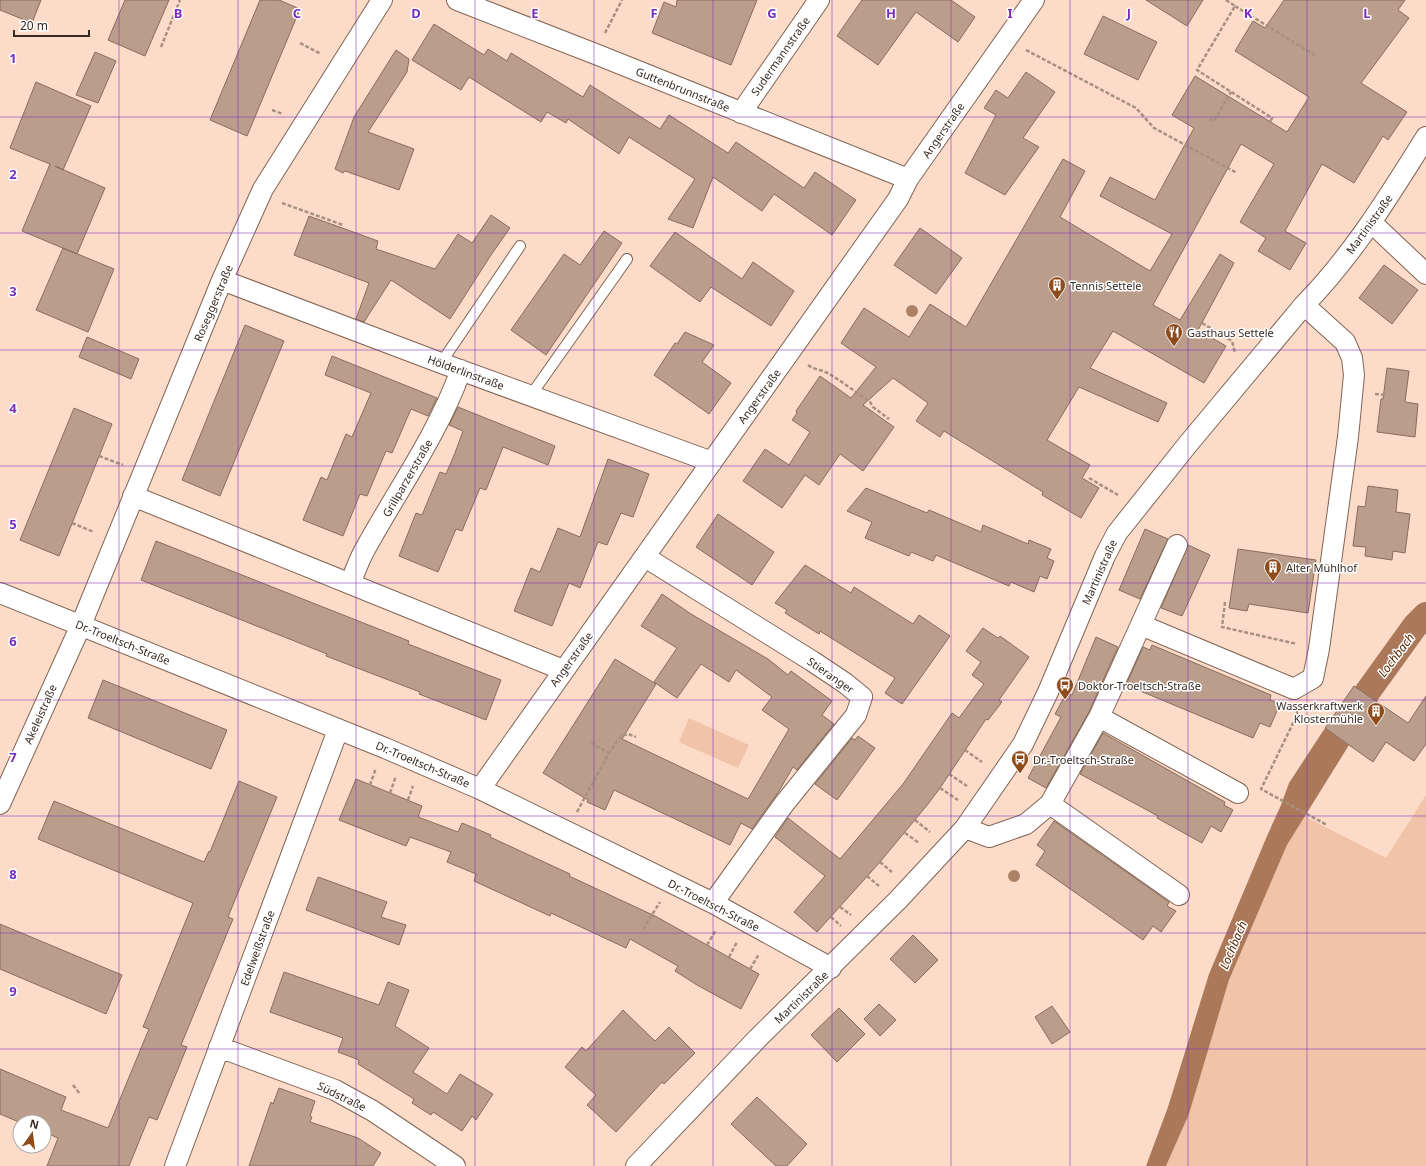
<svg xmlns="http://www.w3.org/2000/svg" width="1426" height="1166" viewBox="0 0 1426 1166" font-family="'Noto Sans',sans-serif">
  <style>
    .green { fill: #f1c3a8 }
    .water { fill: #ab795a }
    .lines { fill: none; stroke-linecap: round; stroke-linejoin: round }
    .canal { stroke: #ab795a; stroke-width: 26 }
    .building { fill: #bb9d8b; stroke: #896c5c }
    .service-casing { stroke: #806454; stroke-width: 12 }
    .minor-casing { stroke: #806454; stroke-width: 22 }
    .path { stroke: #a79082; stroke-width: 2.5; stroke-dasharray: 4 2; stroke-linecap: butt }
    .service { stroke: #fff; stroke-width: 10 }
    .minor { stroke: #fff; stroke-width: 20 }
    .tree { fill: #ac8266 }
    .grid { fill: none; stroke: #7b2cbf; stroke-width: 1; stroke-opacity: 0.55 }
    .labels { text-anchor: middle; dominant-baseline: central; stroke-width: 3; stroke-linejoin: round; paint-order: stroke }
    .street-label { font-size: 11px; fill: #362a23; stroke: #fff }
    .poi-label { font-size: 11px; fill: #362a23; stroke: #fff; text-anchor: start }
    .water-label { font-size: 12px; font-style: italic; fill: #582700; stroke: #fff }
    .grid-label { font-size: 13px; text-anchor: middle; font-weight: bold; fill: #7b2cbf; stroke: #fff; stroke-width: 3; stroke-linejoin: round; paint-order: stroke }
  </style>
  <rect width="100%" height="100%" fill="#fcdcc9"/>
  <path class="green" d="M 689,718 L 749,745 L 738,768 L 679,742 Z
    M 1426,795 L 1426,1166 L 1166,1166 L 1189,1114 L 1229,980 L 1287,845 L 1304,816 L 1386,858 Z"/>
  <path class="water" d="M 1325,728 L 1349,745 L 1287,845 L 1229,980 L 1189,1114 L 1166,1166 L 1146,1166 L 1168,1107 L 1209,974 L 1267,836 L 1281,805 L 1289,783 Z"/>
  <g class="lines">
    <path class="canal" d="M 1366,694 L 1415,626 L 1426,615"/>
  </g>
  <path class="building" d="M 0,0 L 41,0 L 32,23 L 0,10 Z
    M 125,0 L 169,0 L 145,56 L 108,40 Z
    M 260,0 L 279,0 L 300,9 L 247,136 L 210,120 Z
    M 677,0 L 757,0 L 731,65 L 652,33 L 664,2 L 676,7 Z
    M 862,0 L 951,0 L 975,17 L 958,42 L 916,12 L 878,65 L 837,36 Z
    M 1146,0 L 1203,0 L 1187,26 Z
    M 1284,0 L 1405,0 L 1398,10 L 1409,18 L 1361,83 L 1407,112 L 1388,140 L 1383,136 L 1354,183 L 1322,164 L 1285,231 L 1306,243 L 1290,270 L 1258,251 L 1266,238 L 1240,222 L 1274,164 L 1241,144 L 1153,305 L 1180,320 L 1220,254 L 1234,263 L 1198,330 L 1226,346 L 1204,383 L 1113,331 L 1090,368 L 1167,403 L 1158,422 L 1079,387 L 1047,440 L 1090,465 L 1082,478 L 1099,488 L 1081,518 L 1042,495 L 1043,492 L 944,431 L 940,437 L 916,421 L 928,403 L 893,378 L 863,405 L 894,427 L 863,471 L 840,454 L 819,485 L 805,475 L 782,508 L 743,481 L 765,449 L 789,465 L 810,432 L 792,420 L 797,413 L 796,411 L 820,376 L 851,398 L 876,367 L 841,343 L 864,308 L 909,337 L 930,304 L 966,327 L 1063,159 L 1085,171 L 1060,217 L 1150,271 L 1172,234 L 1100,196 L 1110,177 L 1155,200 L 1194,128 L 1172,115 L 1195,76 L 1287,132 L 1309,97 L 1235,51 L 1253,21 L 1265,28 Z
    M 1103,16 L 1157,42 L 1138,80 L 1084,54 Z
    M 434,24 L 484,55 L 488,49 L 507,61 L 511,53 L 583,97 L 590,85 L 660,129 L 669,115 L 728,153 L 736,142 L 804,188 L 815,172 L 856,200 L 832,235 L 774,194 L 762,211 L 713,177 L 693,228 L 668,219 L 695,179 L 629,137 L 619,154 L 568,119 L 566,123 L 547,112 L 541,122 L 469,77 L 461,90 L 412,60 Z
    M 396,50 L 409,59 L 407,72 L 368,132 L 414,149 L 399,190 L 345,171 L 343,173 L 335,169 L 354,117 Z
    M 95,52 L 116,61 L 98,103 L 76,95 Z
    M 1026,72 L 1055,92 L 1023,138 L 1039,147 L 1005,195 L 965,173 L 996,115 L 984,108 L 996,90 L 1008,98 Z
    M 36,82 L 91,106 L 63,170 L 55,166 L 105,188 L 77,254 L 22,231 L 50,164 L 10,148 Z
    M 491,215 L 510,228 L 491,255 L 450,319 L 391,280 L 364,322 L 356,319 L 369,283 L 294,255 L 309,216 L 378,241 L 376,249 L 435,269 L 458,234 L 472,243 Z
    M 920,228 L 962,258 L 936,294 L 894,265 Z
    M 604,231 L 622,243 L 546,355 L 511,330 L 564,254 L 580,265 Z
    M 675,232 L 742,279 L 753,262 L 794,291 L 771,326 L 711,287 L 700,302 L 650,266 Z
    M 63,248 L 114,269 L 88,332 L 36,310 Z
    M 1384,265 L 1418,290 L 1392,324 L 1359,298 Z
    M 245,325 L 284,341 L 220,496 L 182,480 Z
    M 685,332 L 714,345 L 702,362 L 731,383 L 709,414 L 654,375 L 675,343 L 677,344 Z
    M 87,337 L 139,359 L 131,379 L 79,357 Z
    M 332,356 L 437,398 L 428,416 L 411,409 L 392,453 L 386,451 L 367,496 L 360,494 L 343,536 L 303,520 L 321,477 L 327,480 L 346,434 L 352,437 L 371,393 L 325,375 Z
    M 1387,368 L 1409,371 L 1405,402 L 1418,404 L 1415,437 L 1377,432 L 1381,399 L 1383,399 Z
    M 458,407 L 555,446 L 548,465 L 503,447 L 486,490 L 480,488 L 462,531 L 456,529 L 438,572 L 399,556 L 416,513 L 422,515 L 440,472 L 446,474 L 455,453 L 463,431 L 449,425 Z
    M 74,408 L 112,424 L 59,556 L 20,540 Z
    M 608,459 L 649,474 L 633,517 L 621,513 L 607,545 L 598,542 L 580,588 L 569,583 L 552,626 L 514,611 L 531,568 L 540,572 L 558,528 L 580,537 Z
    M 1368,486 L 1398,490 L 1396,512 L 1410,514 L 1405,553 L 1393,551 L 1392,560 L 1365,556 L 1366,547 L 1353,546 L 1358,506 L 1365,507 Z
    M 866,488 L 927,513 L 929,510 L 981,532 L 983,525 L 1028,544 L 1029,540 L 1051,549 L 1047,558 L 1054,561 L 1047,579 L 1040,576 L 1034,592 L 1011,582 L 1009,586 L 936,555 L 933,561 L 911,552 L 909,556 L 865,538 L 872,522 L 847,511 Z
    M 718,514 L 774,552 L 752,585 L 696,547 Z
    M 1145,529 L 1168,539 L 1140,599 L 1119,590 Z
    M 156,541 L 409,641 L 408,644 L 501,680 L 486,720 L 419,694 L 420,692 L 326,656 L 327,654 L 141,580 Z
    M 1188,545 L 1210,555 L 1182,616 L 1161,608 Z
    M 1238,549 L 1316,560 L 1308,613 L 1249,604 L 1247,611 L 1229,608 Z
    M 805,565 L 851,593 L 854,587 L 913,624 L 919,615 L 950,636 L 902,704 L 885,693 L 895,678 L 820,631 L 819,634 L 785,613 L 787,610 L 775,603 Z
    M 662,594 L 691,614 L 768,659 L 788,675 L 791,671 L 832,701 L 822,715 L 834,724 L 797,770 L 793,767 L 779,791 L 752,829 L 741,823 L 730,845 L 614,790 L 605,810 L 587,802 L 588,800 L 543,773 L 615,659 L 656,684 L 622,739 L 748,799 L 789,729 L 762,710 L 772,697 L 736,670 L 729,682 L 701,664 L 677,698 L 654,682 L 677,648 L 641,626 Z
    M 983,628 L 998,638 L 1000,636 L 1029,657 L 999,700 L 1002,702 L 988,720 L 986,719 L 940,788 L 928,804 L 880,862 L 817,932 L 794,912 L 825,876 L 775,837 L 788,818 L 840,859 L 903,784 L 952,713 L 959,718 L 984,684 L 972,675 L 981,662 L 966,651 Z
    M 1096,637 L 1118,647 L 1089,712 L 1046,788 L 1028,778 L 1061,717 L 1055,714 L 1067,692 L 1072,695 Z
    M 1152,645 L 1271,695 L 1270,700 L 1280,704 L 1270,727 L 1260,723 L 1253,738 L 1126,685 L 1143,647 L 1150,650 Z
    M 103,680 L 227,730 L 211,769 L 88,718 Z
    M 1354,686 L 1408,723 L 1426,696 L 1426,744 L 1414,761 L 1386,742 L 1373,762 L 1325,728 Z
    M 1103,733 L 1225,802 L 1224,805 L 1233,810 L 1221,832 L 1211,826 L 1202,843 L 1157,818 L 1158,816 L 1080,774 Z
    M 858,736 L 875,748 L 837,800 L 815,784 L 852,738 L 855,740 Z
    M 356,779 L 422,806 L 418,817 L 458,832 L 462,823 L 491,835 L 490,837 L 570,874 L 569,876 L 655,916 L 759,974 L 741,1009 L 697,985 L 675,971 L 678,966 L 630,939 L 626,948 L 551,913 L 550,916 L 474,881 L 476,874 L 447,862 L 451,852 L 410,837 L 406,846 L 339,820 Z
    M 239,781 L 277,797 L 228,917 L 233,919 L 181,1045 L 187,1047 L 157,1120 L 149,1117 L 129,1166 L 47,1166 L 58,1138 L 44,1132 L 44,1122 L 19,1122 L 0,1114 L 0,1069 L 66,1097 L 61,1110 L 108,1128 L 149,1029 L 143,1027 L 193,903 L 38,839 L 54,801 L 204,862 L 209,851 L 210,852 Z
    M 1054,821 L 1169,902 L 1167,906 L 1176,911 L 1161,932 L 1153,926 L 1143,940 L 1036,865 L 1045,851 L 1037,845 Z
    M 318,877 L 387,902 L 381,917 L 406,925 L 399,945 L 306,910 Z
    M 0,924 L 122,975 L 106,1014 L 0,969 Z
    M 913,935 L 938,960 L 915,983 L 890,959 Z
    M 284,972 L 379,1005 L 388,982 L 409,990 L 395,1026 L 429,1048 L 413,1072 L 447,1094 L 460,1074 L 493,1094 L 476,1120 L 472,1116 L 462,1131 L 433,1112 L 431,1115 L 412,1103 L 414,1099 L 358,1064 L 359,1060 L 338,1052 L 343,1038 L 270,1012 Z
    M 879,1004 L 896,1020 L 880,1036 L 864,1019 Z
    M 1052,1006 L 1070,1032 L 1052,1044 L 1035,1017 Z
    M 839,1008 L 865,1034 L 837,1062 L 811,1035 Z
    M 623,1010 L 655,1041 L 669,1027 L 695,1053 L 664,1084 L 662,1082 L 616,1132 L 587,1105 L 596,1095 L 565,1067 L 582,1047 L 586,1051 Z
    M 279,1088 L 315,1101 L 310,1116 L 312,1117 L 310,1122 L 358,1138 L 381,1153 L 373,1166 L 249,1166 L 271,1102 L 273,1104 Z
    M 757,1097 L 807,1144 L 787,1166 L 776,1166 L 731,1124 Z"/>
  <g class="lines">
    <g class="service-casing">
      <path id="service" d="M 441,363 L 520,246
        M 531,395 L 627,259"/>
    </g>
    <g class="minor-casing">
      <path id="minor" d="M 457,0 L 598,55 L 908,179
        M 741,113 L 819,0
        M 1372,223 L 1426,274
        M 222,280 L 441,363 L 712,462
        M 133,496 L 563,670
        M 645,557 L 812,661 L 845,683 L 862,697 L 856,715 L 784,804 L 713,903
        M 350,584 C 354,574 358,563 363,553 C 396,492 437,436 461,370
        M 0,593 L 385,748 L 480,789 L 713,903 L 831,968
        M 1141,625 L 1294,689 L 1313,678 L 1319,649 L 1348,437 L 1354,375 L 1352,358 L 1345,342 L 1304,305
        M 1099,717 L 1238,793
        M 480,789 L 898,199 L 908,179 L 1034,0
        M 0,804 L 81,625 L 222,280 L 263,189 L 382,0
        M 1050,804 L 1179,895
        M 965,828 L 989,837 L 1026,824 L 1050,804 L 1099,717 L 1177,545
        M 219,1047 L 335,1090 L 373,1111 L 455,1166
        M 175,1166 L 338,730
        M 636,1166 L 758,1038 L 898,900 L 965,828 L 1023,744 L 1048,692 L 1105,556 L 1117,533 L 1188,444 L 1304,305 C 1353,255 1389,196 1426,137"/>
    </g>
    <path class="path" d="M 1226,0 L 1235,6 L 1197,70 L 1272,118 L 1270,122
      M 1235,6 L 1316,56
      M 605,33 L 622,0
      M 300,43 L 321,54
      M 161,47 L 180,0
      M 1026,50 L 1136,108 L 1154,128 L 1237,173
      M 272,110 L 283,114
      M 1209,119 L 1214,121 L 1231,92
      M 282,203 L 343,225
      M 1202,323 L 1232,341 L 1235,353
      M 808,365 C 815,370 824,370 831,375 C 844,383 857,393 870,402 L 873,407 L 889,419
      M 1375,394 L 1386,395
      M 99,456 L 123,465
      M 1089,478 L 1118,495
      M 72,523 L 94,532
      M 1225,602 L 1222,627 L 1297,644
      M 1297,711 L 1297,715 L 1261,789 L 1327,825
      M 591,743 L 609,753
      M 965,750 L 982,762
      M 949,774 L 967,786
      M 370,785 L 376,768
      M 940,788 L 958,800
      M 390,793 L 396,776
      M 408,800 L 413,786
      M 577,812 L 609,753 L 621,736 L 628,734 L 636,737
      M 915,820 L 930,832
      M 905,833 L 919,843
      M 880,862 L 892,872
      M 867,876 L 879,886
      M 840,907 L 851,915
      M 831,917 L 841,926
      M 643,929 L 660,902
      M 707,945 L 716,930
      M 729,957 L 737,942
      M 750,969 L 759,954
      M 73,1085 L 80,1094"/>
    <use href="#service" class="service"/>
    <use href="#minor" class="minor"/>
  </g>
  <g class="tree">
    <circle cx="912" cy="311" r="6"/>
    <circle cx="1014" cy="876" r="6"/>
  </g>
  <path class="grid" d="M 119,0 L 119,1166M 238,0 L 238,1166M 356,0 L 356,1166M 475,0 L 475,1166M 594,0 L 594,1166M 713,0 L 713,1166M 832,0 L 832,1166M 951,0 L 951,1166M 1070,0 L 1070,1166M 1188,0 L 1188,1166M 1307,0 L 1307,1166M 0,117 L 1426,117M 0,233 L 1426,233M 0,350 L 1426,350M 0,466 L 1426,466M 0,583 L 1426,583M 0,700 L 1426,700M 0,816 L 1426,816M 0,933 L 1426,933M 0,1049 L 1426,1049"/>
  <defs>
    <g id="building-pin" transform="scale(0.9)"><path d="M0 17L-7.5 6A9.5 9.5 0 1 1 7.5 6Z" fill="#8e4c1c" stroke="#fff"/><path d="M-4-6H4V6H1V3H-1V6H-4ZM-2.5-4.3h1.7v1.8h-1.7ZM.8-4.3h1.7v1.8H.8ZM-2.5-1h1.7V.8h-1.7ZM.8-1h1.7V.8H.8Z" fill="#fff"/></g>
    <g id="restaurant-pin" transform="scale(0.9)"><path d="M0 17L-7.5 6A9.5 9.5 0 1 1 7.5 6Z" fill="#8e4c1c" stroke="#fff"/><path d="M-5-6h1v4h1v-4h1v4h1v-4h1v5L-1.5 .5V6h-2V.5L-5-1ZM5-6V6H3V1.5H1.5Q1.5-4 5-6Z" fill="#fff"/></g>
    <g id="bus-pin" transform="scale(0.9)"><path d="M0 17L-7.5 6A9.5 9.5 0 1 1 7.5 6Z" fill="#8e4c1c" stroke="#fff"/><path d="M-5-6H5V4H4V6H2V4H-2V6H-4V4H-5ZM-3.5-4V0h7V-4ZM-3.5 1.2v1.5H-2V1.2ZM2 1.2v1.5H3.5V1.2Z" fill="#fff"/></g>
  </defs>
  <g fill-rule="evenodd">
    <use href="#building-pin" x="1057" y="285"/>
    <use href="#restaurant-pin" x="1174" y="332"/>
    <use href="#building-pin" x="1273" y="567"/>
    <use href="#bus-pin" x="1065" y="685"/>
    <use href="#building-pin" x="1376" y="711"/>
    <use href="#bus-pin" x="1020" y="759"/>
  </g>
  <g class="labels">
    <g class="street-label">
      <text transform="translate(780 56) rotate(-55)">Sudermannstraße</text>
      <text transform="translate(683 89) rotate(22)">Guttenbrunnstraße</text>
      <text transform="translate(943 130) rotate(-55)">Angerstraße</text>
      <text transform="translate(1369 224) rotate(-54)">Martinistraße</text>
      <text transform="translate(213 303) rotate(-67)">Roseggerstraße</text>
      <text transform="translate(466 372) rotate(20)">Hölderlinstraße</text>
      <text transform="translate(759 396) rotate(-54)">Angerstraße</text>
      <text transform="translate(407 478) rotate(-60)">Grillparzerstraße</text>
      <text transform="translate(1099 572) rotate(-66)">Martinistraße</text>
      <text transform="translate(123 642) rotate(22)">Dr.-Troeltsch-Straße</text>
      <text transform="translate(571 659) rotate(-54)">Angerstraße</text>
      <text transform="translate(831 675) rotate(35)">Stieranger</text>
      <text transform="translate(40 714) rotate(-66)">Akeleistraße</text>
      <text transform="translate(423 764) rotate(23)">Dr.-Troeltsch-Straße</text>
      <text transform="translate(714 905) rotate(27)">Dr.-Troeltsch-Straße</text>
      <text transform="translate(257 948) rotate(-70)">Edelweißstraße</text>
      <text transform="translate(801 997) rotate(-44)">Martinistraße</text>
      <text transform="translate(342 1096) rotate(26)">Südstraße</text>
    </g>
    <g class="poi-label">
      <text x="1070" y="285">Tennis Settele</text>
      <text x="1187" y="332">Gasthaus Settele</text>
      <text x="1286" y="567">Alter Mühlhof</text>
      <text x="1078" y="685">Doktor-Troeltsch-Straße</text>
      <text x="1363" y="705" text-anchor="end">Wasserkraftwerk<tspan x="1363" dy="13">Klostermühle</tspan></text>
      <text x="1033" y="759">Dr.-Troeltsch-Straße</text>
    </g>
    <g class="water-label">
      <text transform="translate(1396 655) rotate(-53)">Lochbach</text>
      <text transform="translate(1233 945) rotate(-67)">Lochbach</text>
    </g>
  </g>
  <g class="grid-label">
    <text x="178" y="18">B</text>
    <text x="297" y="18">C</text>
    <text x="416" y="18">D</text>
    <text x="535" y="18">E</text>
    <text x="654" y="18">F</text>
    <text x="772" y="18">G</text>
    <text x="891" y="18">H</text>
    <text x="1010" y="18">I</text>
    <text x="1129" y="18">J</text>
    <text x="1248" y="18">K</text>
    <text x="1367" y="18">L</text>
    <text x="13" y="63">1</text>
    <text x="13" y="179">2</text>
    <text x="13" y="296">3</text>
    <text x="13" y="413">4</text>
    <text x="13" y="529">5</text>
    <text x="13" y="646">6</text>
    <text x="13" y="762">7</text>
    <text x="13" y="879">8</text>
    <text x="13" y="996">9</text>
  </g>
  <g transform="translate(32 1134) rotate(14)"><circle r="19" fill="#ffffff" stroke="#afaaa7"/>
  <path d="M0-3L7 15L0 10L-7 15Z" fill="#8e4c1c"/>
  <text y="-6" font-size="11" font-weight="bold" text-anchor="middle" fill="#362a23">N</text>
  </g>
  <path d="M14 30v6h75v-6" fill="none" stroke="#362a23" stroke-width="2"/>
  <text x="20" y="30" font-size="12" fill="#362a23" stroke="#ffffff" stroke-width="3" paint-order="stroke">20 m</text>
</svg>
